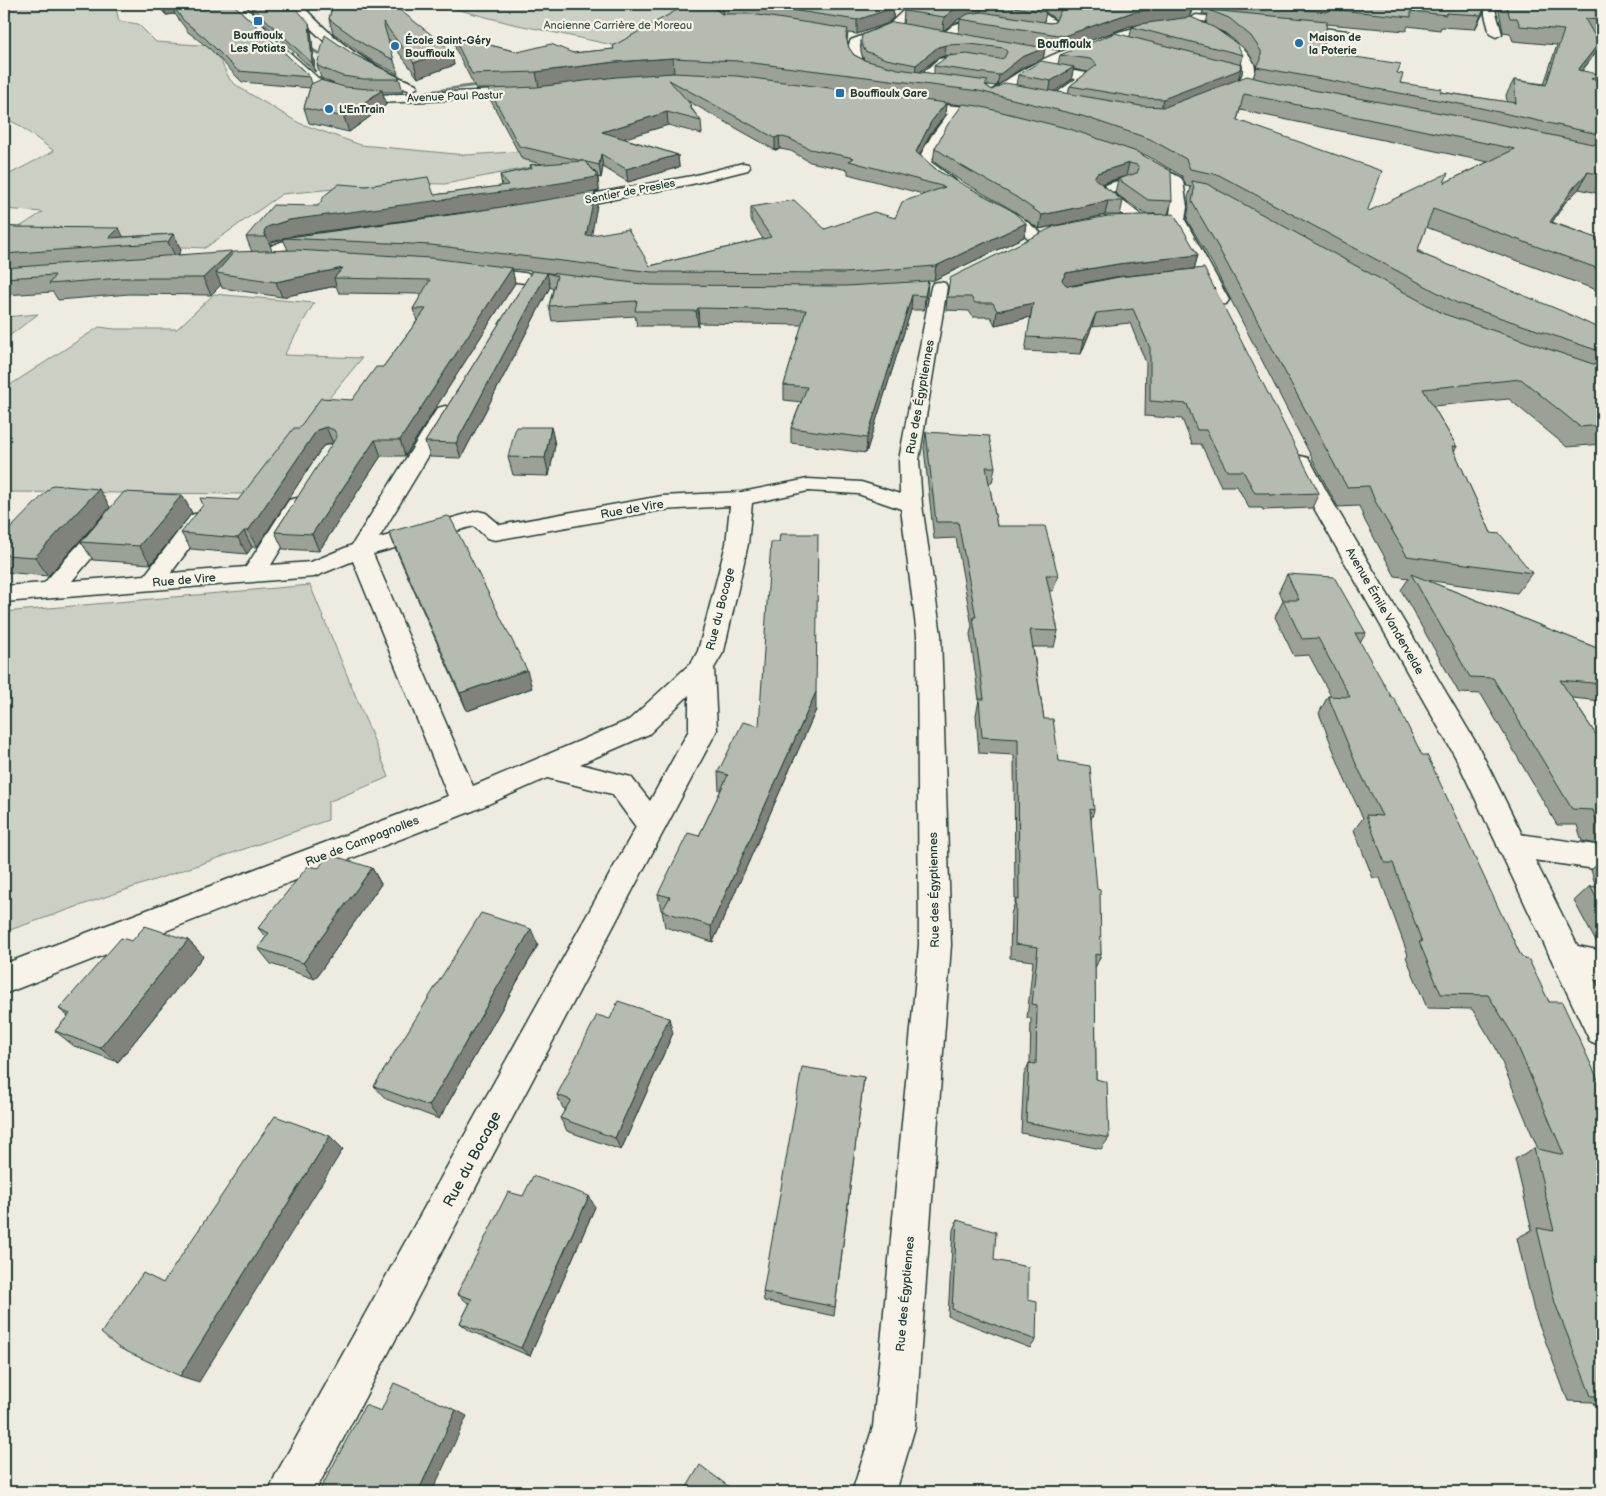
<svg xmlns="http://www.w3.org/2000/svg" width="1606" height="1496" viewBox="0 0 1606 1496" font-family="'Balsamiq Sans',sans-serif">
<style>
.green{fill:#cccfc4;stroke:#76867c}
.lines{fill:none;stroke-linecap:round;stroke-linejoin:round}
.stream{fill:#6c7e74;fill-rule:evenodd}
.minor-casing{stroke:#1f3d34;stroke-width:3}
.major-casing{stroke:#1f3d34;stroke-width:3}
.minor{fill:#f7f3e8;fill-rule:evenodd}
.major{fill:#f7f3e8;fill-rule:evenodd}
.wall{fill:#9ca197;stroke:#1f3d34;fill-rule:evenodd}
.shaded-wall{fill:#7f837b;stroke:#1f3d34}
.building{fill:#b5bbb0;stroke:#1f3d34;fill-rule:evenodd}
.poi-dot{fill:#1f6fb2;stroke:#f7f3e8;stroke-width:2}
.labels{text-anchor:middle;stroke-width:4.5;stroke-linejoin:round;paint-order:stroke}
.far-park-label{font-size:11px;fill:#425a51;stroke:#f7f3e8}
.far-poi-label{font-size:11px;font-weight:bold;fill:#1f3d34;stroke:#f7f3e8;text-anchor:start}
.far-street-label{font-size:11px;fill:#1f3d34;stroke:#f7f3e8}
.far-quarter-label{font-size:12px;font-weight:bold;fill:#1f3d34;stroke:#f7f3e8}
.street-label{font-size:12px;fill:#1f3d34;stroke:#f7f3e8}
.near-street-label{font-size:15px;fill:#1f3d34;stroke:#f7f3e8}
</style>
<rect width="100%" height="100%" fill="#eeece1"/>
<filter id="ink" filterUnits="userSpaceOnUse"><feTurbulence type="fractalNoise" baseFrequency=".02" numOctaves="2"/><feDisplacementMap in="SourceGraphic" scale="10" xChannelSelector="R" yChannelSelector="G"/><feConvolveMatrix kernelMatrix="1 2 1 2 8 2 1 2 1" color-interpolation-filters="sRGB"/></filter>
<g filter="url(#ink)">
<!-- green -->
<g class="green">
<polygon points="4,4 133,4 116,9 119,21 138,24 156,42 213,46 230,80 240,88 299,123 361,145 466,155 575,148 572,159 445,184 397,183 282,194 205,248 4,239 4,237 43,212 4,209 4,177 54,151 17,124 4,118"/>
<polygon points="436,4 763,4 622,47 509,23"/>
<polygon points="214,294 314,303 284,355 362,358 250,494 7,492 4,496 4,389 99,327 115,329 177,329"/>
<polygon points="38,314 4,340 4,317"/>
<polygon points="310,585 389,777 328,802 328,820 4,932 4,612"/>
</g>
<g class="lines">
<!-- stream -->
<g class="stream">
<polygon points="300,42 335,60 335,61 331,62 298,44"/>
<polygon points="488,82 490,85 413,95 410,93"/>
<polygon points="1402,240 1406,240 1437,263 1432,264 1402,242"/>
</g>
<!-- minor casing -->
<g class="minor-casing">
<g id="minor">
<path d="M 290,4 L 301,4 C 333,40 370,67 416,84 L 418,87 L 412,91 L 408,90 C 362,72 319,44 290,4 Z"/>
<path d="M 916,4 L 928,4 L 911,15 L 895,30 L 862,42 L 860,46 L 863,63 L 872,68 L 886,71 L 888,74 L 886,77 C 867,81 838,62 851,40 L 887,26 L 903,11 Z"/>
<polygon points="1022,4 1033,4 1032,5 1058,23 1056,31 1037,54 1033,55 1027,52 1045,30 1047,24 1022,8 1021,6"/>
<polygon points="1467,4 1504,4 1602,11 1602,17 1581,17 1495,9 1502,34 1496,37 1490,34 1485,15 1485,8 1472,7"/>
<polygon points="1196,15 1238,19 1243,22 1238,25 1192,20 1191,18"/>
<path d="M 974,18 L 996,20 L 1001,23 C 994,30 980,23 970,26 C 960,28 954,38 945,40 L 939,37 L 953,25 Z"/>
<path d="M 1168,22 L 1172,23 L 1174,25 L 1172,27 L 1141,33 L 1118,39 L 1049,67 L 1087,73 L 1093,77 L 1056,104 L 1046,104 L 1045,101 L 1076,79 L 1038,72 L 1014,87 L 987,111 L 982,112 L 976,108 C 1008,63 1114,28 1168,22 Z"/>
<polygon points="1288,24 1348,31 1354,34 1348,37 1284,29 1282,27 1284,25"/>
<path d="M 1213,30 C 1227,33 1257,54 1255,71 C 1254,77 1249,83 1245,89 L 1237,89 L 1235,86 C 1238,82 1242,77 1243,72 C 1246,55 1221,41 1209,35 L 1207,33 Z"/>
<polygon points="969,55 975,59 973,62 945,65 923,85 919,86 913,82 938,59"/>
<polygon points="958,106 964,110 945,136 931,162 955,180 957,183 955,186 945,186 916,163 932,135 953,107"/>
<polygon points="743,163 748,164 750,167 748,170 692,184 558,210 553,208 550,205 553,202 558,200 692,176"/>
<polygon points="1127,178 1132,179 1134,182 1132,185 1111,192 1145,218 1148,221 1145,224 1135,224 1093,191 1095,188"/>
<polygon points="995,203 1020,216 1042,234 1044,237 1042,240 1030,240 1010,222 990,211 987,208 990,205"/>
<polygon points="322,234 328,236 330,239 328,242 292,249 253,264 247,262 245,259 247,256 281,242"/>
<polygon points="477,267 563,278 569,279 571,283 569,287 563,288 471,276 469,272 471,268"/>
<path d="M 939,282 L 945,283 L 947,287 L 919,460 L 922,505 L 941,635 L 951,945 L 915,1427 L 896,1492 L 852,1492 L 873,1427 L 919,945 L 917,635 L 901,509 L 858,494 L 808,491 L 752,503 L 748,544 L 724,651 L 714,668 L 717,730 L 315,1492 L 269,1492 L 275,1476 L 636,827 L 612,794 L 547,778 L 475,810 L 4,994 L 4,964 L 448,796 L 353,561 L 314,577 L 4,602 L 4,586 L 44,583 L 104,516 L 112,514 L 120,516 L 123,521 L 72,581 L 145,575 L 191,515 L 199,513 L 207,515 L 210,520 L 171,573 L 246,567 L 289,500 L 297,498 L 305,500 L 308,505 L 271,565 L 311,562 L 352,545 L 435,412 L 438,408 L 445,406 L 452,408 L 455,412 L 379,538 L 478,511 L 486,513 L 500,525 L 662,496 L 742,492 L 808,479 L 861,482 L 900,494 L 899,460 L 931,287 L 933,283 ZM 730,506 L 726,544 L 698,651 L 692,662 L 629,720 L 473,786 L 373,554 L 474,526 L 487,538 L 495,540 L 662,510 ZM 689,695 L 689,730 L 650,801 L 631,777 L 580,764 L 649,734 Z"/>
<polygon points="1512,833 1602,846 1602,870 1512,857 1501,854 1497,845 1501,836"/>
<polygon points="1568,944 1602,951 1602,981 1557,969 1552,959 1557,949"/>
</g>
</g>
<!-- major casing -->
<g class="major-casing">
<g id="major">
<polygon points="233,4 243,4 279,43 318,78 331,87 350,92 376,95 527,89 533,93 527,97 376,103 350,100 323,93 310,84 271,47 237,12"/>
<polygon points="908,100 977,109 999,114 1001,117 994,121 903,107 902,104 903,101"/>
<polygon points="1138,155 1181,178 1183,181 1187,207 1185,220 1229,300 1226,304 1220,305 1214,304 1211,300 1169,220 1171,207 1169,183 1133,162 1131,159 1133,156"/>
<polygon points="1301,456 1308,458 1311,462 1328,494 1479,748 1602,995 1602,1046 1590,1041 1456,758 1306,494 1291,462 1294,458"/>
</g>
</g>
<!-- minor -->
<use href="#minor" class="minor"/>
<!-- major -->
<use href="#major" class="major"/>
</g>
<!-- wall -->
<g class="wall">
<polygon points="156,4 233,4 310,77 312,84 334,84 321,78 317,65 353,54 399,77 403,92 382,92 386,105 349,132 309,123 304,108 310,88 242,82 210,49 188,32 175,14 166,15"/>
<polygon points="303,4 309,4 310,10"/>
<polygon points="333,4 451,50 454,65 418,78 387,37 398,74 369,59 333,33 329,19"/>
<path d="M 701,4 L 913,4 L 905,8 L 894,7 L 893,18 L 886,24 L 857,34 L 848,33 L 847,41 L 849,48 L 854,55 L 864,60 L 861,52 L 861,41 L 903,24 L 904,11 L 913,4 L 1487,4 L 1475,29 L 1441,27 L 1440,30 L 1408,26 L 1406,31 L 1326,24 L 1323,52 L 1397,73 L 1400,83 L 1441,92 L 1507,102 L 1506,95 L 1514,80 L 1544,84 L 1557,45 L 1513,41 L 1510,33 L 1503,32 L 1499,11 L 1502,4 L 1602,4 L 1602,35 L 1595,35 L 1599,43 L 1592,58 L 1582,71 L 1595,80 L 1602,81 L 1602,194 L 1579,189 L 1564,204 L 1552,222 L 1602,240 L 1602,292 L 1426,227 L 1417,252 L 1602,330 L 1602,444 L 1567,447 L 1509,399 L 1433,406 L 1457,447 L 1454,451 L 1491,533 L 1532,573 L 1517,593 L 1426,580 L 1602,650 L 1602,701 L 1572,698 L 1602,744 L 1602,845 L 1582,841 L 1577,825 L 1557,825 L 1481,694 L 1459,693 L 1401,590 L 1409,578 L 1395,576 L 1365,521 L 1359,506 L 1338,507 L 1330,493 L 1212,263 L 1187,220 L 1189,207 L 1188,198 L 1191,187 L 1186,186 L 1182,176 L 1146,155 L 1141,154 L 1172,201 L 1168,214 L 1198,255 L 1194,269 L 1115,277 L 1071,286 L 1073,286 L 1119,277 L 1319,493 L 1312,508 L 1263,510 L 1262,508 L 1249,508 L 1237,486 L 1221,486 L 1201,444 L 1192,444 L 1182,419 L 1145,416 L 1146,363 L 1130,323 L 1092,327 L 1081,354 L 1025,351 L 1031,317 L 995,325 L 991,317 L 973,317 L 969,311 L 946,310 L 947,297 L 1054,226 L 1039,229 L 1014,211 L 958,179 L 933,161 L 935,148 L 962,105 L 946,103 L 945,115 L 930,134 L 920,155 L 938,171 L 1026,223 L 1024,237 L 934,280 L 928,281 L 924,310 L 911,310 L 866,453 L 791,443 L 791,428 L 801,402 L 784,400 L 784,385 L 802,325 L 699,323 L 698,326 L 637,326 L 635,316 L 552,321 L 549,306 L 553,289 L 550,287 L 461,458 L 430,457 L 425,442 L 532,271 L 512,269 L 515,283 L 405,456 L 381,456 L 319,551 L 283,549 L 275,532 L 333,443 L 323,446 L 257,547 L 252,547 L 247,554 L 191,549 L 181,533 L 238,500 L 299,428 L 352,400 L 383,367 L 417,321 L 413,309 L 422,294 L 339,293 L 336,286 L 282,297 L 222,288 L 221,285 L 211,295 L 129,294 L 58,300 L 53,292 L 4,295 L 4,226 L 123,237 L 173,234 L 181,250 L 178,255 L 252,252 L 246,237 L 318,206 L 434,195 L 502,186 L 500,175 L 531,168 L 530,165 L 542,164 L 522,159 L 491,101 L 489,89 L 476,89 L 456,50 L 453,36 L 518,52 L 573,53 L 614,49 ZM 1193,7 L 1197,7 L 1203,11 L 1202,14 L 1208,14 L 1206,24 L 1190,17 ZM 1046,12 L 1056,20 L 1055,22 L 1050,23 L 1044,22 ZM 959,19 L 961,19 L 960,19 L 959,33 L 943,31 ZM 1130,26 L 1135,26 L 1132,27 L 1130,36 L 1060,55 L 1058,64 L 1018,75 L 1016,85 L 992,90 L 987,86 L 987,85 L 997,86 L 1021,68 L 1043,59 L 1045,48 L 1062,51 ZM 1211,27 L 1225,33 L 1247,51 L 1257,66 L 1253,78 L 1237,80 L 1239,77 L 1241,65 L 1243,55 ZM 952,55 L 934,66 L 934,74 L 920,72 L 937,58 L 945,56 ZM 1073,69 L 1088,72 L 1070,86 L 1068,94 L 1054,91 L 1071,80 ZM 688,101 L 775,150 L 780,149 L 791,151 L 810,162 L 848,170 L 848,174 L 923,194 L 895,218 L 825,229 L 751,207 L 751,220 L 763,239 L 650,266 L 591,235 L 597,205 L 595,192 L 599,191 L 599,189 L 598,177 L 601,178 L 603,167 L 628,182 L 679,167 L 678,155 L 623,138 L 668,125 L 702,134 L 701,121 L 692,109 ZM 1240,110 L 1488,162 L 1444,183 L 1367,212 L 1237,120 ZM 1126,176 L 1118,179 L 1115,193 L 1145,214 L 1155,214 L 1062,224 L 1105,215 L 1120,215 L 1123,201 L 1102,184 ZM 473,211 L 290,237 L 295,235 ZM 283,239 L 288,250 L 272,251 L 270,245 L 272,242 Z"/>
<polygon points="250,5 311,31 315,72 253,13"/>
<polygon points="551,427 555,445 549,476 513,475 508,457"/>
<polygon points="926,432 995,467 992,483 989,483 997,526 1058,575 1053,591 1049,591 1058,631 1054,647 1033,647 1044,719 1059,761 1094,810 1091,820 1101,955 1095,968 1096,1079 1109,1138 1101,1149 1021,1133 1024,1075 1029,1063 1030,1063 1031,1018 1027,1018 1033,961 1010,958 1011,914 1015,902 1014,755 979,753 976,715 979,700 970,634 972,626 956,538 934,539 924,448"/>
<polygon points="182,495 192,513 151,564 93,560 81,542"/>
<polygon points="110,507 48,576 4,572 4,535"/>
<polygon points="389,532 532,688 467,711 396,550"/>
<polygon points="1287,574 1366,633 1360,643 1520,954 1602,1088 1602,1405 1594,1405 1593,1402 1568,1401 1534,1311 1517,1238 1532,1230 1515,1159 1534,1148 1538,1149 1496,1048 1472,1009 1427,1008 1406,957 1408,955 1380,878 1373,878 1354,830 1363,818 1345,780 1319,713 1328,696 1331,696 1309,655 1294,656 1275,617 1283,601 1279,591"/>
<polygon points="816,710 713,942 665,927 662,911 662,910 661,910 658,894 699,836 721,790 719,790 718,772 759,726"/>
<polygon points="1602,860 1602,949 1600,949 1574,901 1590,886 1596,887 1591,870"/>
<polygon points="319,868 372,868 381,884 315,979 271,964 258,948 266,937 258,928"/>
<polygon points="188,940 203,956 118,1062 74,1046 55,1031 68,1016 59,1009 132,941"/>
<polygon points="538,945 439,1119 386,1099 374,1086"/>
<polygon points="610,1019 673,1033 621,1150 567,1131 560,1118 566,1109 563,1108 557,1095"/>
<polygon points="864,1077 834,1316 764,1301 763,1292"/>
<polygon points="523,1196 595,1207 530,1356 470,1331 460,1323 470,1303 468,1303 457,1294"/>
<polygon points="957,1220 994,1260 1028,1300 1036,1340 1030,1348 948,1316 953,1230"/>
</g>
<!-- shaded-wall -->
<g class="shaded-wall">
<polygon points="162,4 171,4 175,14 166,15"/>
<polygon points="722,4 723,18 715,9"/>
<polygon points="894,4 893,18 886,24 857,34 857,20"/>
<polygon points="905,4 913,4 905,8"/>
<polygon points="970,4 982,4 980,16 959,19 943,31 944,17 960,5"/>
<polygon points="1193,4 1189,18 1130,26 1062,51 1064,36 1133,12"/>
<polygon points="1487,4 1483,14 1475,29 1481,15"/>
<polygon points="309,23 311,31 315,72 312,63"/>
<polygon points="1599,43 1592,58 1570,85 1578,70"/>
<polygon points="946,45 945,56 937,58 915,76 916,65 938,47"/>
<polygon points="1045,48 1043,59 1021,68 997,86 999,75 1022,57"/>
<polygon points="451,50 454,65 418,78 414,63"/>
<polygon points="673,58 674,73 539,87 536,72 615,62"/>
<polygon points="1242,65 1239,77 1236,81 1160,111 1163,99"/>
<polygon points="1074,67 1071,80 1049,95 1051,81"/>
<polygon points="1598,74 1590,89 1591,79"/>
<polygon points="382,90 386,105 349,132 344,117"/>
<polygon points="946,103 945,115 930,134 915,164 916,152 931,122"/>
<polygon points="667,112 668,125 603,145 602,132"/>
<polygon points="779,136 780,149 775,150 775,138"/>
<polygon points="601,154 603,167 601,178 599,165"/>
<polygon points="678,155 679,167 628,182 626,169"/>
<polygon points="1129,163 1126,176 1094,186 1094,178 1097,173"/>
<polygon points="1588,172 1579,189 1564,204 1541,240 1550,222 1574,187"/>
<polygon points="597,174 599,189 599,191 595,192 597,205 589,250 520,205 295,235 286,238 283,238 283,239 272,242 270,245 264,231 267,227 289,220"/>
<polygon points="1108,201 1105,215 1039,229 1042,215"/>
<polygon points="1026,223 1024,237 934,280 936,266"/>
<polygon points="119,228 127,244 109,238"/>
<polygon points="173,234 181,250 176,258 168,242"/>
<polygon points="232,251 239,267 216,273 221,285 211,295 203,278"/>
<polygon points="1198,255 1194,269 1115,277 1064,287 1062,280 1066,273 1118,264"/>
<polygon points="343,268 334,278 336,286 282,297 276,282"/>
<polygon points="512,268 515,283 405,456 400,440"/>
<polygon points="547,273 550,287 461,458 456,443"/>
<polygon points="928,281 927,295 924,310 925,296"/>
<polygon points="912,295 911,310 866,453 867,438"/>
<polygon points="1033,303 1031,317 995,325 997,311"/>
<polygon points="698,308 699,323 698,326 696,311"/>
<polygon points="1096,313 1092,327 1081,354 1084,340"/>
<polygon points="326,427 333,443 323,446 257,547 248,531 317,430"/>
<polygon points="551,427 555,445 549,476 545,458"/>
<polygon points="375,440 381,456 319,551 312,534"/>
<polygon points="99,489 110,507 48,576 35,557"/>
<polygon points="182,495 192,513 151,564 139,546"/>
<polygon points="244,531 252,547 247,554 238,538"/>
<polygon points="527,670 532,688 467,711 460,693"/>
<polygon points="816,692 816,710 713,942 711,926"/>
<polygon points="372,868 381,884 315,979 303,963"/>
<polygon points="531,929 538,945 439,1119 429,1106"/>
<polygon points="188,940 203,956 118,1062 100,1048"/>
<polygon points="669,1018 673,1033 621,1150 615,1138"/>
<polygon points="330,1136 343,1149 199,1382 180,1376"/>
<polygon points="589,1196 595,1207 530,1356 521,1348"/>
<polygon points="456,1410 467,1416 432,1492 418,1492"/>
</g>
<!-- building -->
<g class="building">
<polygon points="171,4 233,4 310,77 238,71 205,38 184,21"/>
<polygon points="257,4 292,4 309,23 312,63 250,5"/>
<polygon points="333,4 392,4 451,50 414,63 383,22 394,60 365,45 329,19"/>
<path d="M 701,4 L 894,4 L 887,10 L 857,20 L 752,4 L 722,4 L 715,9 L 722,14 L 751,14 L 848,29 L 846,37 L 849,48 L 854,55 L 864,60 L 898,69 L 988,81 L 985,85 L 992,90 L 1005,83 L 1141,106 L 1165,107 L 1247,76 L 1279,84 L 1475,119 L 1602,146 L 1602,175 L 1588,172 L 1574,187 L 1550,222 L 1602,240 L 1602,270 L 1433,209 L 1417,252 L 1562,311 L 1602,330 L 1602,352 L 1457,303 L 1219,175 L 1190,169 L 1186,159 L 1150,139 L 1082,116 L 979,91 L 737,61 L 673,58 L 615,62 L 536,72 L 472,74 L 453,36 L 518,52 L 551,44 L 573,53 L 614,49 L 613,46 L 686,5 ZM 1244,94 L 1515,149 L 1444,183 L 1448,173 L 1367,212 L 1382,171 L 1237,120 Z"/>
<polygon points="913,4 970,4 960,5 944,17 904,11"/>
<polygon points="993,4 1036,4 1046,12"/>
<polygon points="1056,4 1193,4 1133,12 1064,36 960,19 968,14 982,12 1050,23 1055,22 1062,8"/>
<polygon points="1245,4 1487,4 1481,15 1446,13 1446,15 1411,11 1411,17 1328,9 1328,12"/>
<polygon points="1506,4 1576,4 1602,5 1602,20 1585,19 1599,43 1578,70 1598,74 1591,79 1602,81 1602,135 1476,107 1256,67 1261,60 1261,51 1251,36 1229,18 1209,10 1327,21 1323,52 1401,64 1397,73 1403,74 1400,83 1442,89 1440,92 1516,103 1514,80 1546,85 1564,30 1520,26 1517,18 1510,18"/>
<polygon points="1191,17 1215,28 1237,44 1243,55 1132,27 1140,24"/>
<polygon points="893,22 1045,48 1022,57 999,75 934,66 948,56 967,54 999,59 1004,58 1007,52 1004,48 969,44 946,45 938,47 916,65 886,59 865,51 861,41 862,35"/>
<polygon points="1115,33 1242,65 1239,70 1163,99 1141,98 1070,86 1097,65 1090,59 1060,55"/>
<polygon points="325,35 353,54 399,77 399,79 364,79 342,76 322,68 317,65"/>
<polygon points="1041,61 1074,67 1051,81 1018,75"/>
<polygon points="673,73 737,76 946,103 931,122 916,152 938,171 1011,210 1026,223 936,266 845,273 652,272 431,245 283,238 464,213 595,192 586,236 628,229 650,266 771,237 751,207 794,200 825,229 874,212 895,218 902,202 945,187 849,161 854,158 810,149 790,139 779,136 775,138 669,80 691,105 689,106 701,121 667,112 602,132 678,155 626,169 601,154 599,165 519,146 489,89 537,87 616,77"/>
<polygon points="320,80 345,87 382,90 344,117 304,108 311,84"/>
<polygon points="963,104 978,106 1070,129 1137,152 1171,171 1172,201 1148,200 1118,179 1137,173 1139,168 1137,165 1129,163 1097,173 1094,178 1123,201 1108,201 1042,215 1016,197 960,165 935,148 948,124"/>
<polygon points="584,161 597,174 597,177 517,190 289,220 267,227 264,231 266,237 246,237 273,205 318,206 325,195 339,184 366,186 428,177 434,195 508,185 500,175 532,168 530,165"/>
<polygon points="1192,181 1207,184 1444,314 1602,367 1602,425 1580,427 1521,379 1423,389 1457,447 1452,446 1491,533 1500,534 1532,573 1407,556 1375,501 1369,486 1347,487 1339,473 1217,245 1192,202 1194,190"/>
<polygon points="1174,214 1198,255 1118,264 1066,273 1062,280 1066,285 1073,286 1119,277 1204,268 1319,493 1269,495 1268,493 1255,493 1243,471 1227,471 1206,430 1197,430 1187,404 1150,401 1150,348 1133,309 1096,313 1084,340 1027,337 1033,303 997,311 993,303 975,303 971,297 947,297 950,278 1055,226 1108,216"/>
<polygon points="4,226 15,227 119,228 109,238 173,234 168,242 4,254"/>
<polygon points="297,250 431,258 512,268 400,440 375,440 312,534 275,532 337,436 334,430 326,427 317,430 248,531 244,531 238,538 181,533 203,505 200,498 238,500 294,428 299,428 321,398 352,400 376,367 383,367 426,309 413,309 430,280 334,278 343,268 276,282 216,273 234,252"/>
<polygon points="232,251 203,278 121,278 49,284 55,275 4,278 4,268"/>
<polygon points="532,271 651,285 846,286 928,281 925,296 912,295 867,438 791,428 807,387 784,385 806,310 698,308 696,311 635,311 637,301 549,306 557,276 547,273 456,443 425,442"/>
<polygon points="516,427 551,427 545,458 508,457"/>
<polygon points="926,432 989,436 995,467 986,467 997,526 1045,526 1058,575 1046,575 1058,631 1030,630 1044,719 1053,719 1059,761 1090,766 1094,810 1090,809 1097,889 1100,890 1101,955 1095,954 1096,1079 1107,1082 1109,1138 1026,1122 1029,1063 1036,1064 1037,1005 1032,1004 1038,947 1015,944 1016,899 1019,900 1018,739 982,737 979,699 984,699 973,617 976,617 958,522 936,522"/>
<polygon points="53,485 99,489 35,557 4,555 4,535"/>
<polygon points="124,492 182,495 139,546 81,542"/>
<polygon points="447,516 450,517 527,670 460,693 389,532"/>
<polygon points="780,534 818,534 816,692 711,926 662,911 670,897 658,894 688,833 699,836 728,775 718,772 743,722 759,726 771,542 779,542"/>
<polygon points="1287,574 1334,577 1366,633 1355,633 1392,698 1394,698 1422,755 1427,755 1520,954 1525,959 1529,960 1549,1002 1562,1002 1602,1088 1602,1396 1591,1396 1555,1303 1537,1228 1554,1231 1534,1148 1564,1155 1513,1035 1488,995 1441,994 1419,942 1422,942 1393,863 1385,863 1366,815 1382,816 1356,764 1328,696 1350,697 1318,638 1302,639 1283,600 1299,600"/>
<polygon points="1411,574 1602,650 1602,684 1560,680 1602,744 1602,827 1598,826 1593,810 1572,809 1493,678 1470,677"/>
<polygon points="328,854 372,868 303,963 258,948 269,933 258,928 308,866 319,868"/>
<polygon points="1590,886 1602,888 1602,908"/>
<polygon points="481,913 531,929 429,1106 374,1086"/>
<polygon points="145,926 188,940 100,1048 55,1031 70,1014 59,1009 121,938 132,941"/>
<polygon points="618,1001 669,1018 615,1138 560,1118 571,1100 557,1095 597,1015 610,1019"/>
<polygon points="802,1067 864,1077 835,1307 763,1292"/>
<polygon points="275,1116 330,1136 180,1376 119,1348 101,1333 143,1273 163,1283"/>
<polygon points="533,1176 589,1196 521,1348 460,1323 472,1299 457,1294 508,1192 523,1196"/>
<polygon points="957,1220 996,1232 994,1260 1028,1267 1028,1300 1037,1302 1036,1340 952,1309"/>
<polygon points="394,1383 456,1410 418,1492 319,1492 365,1405 381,1411"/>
<polygon points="700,1465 736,1492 684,1492"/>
</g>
</g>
<!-- markers -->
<g class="poi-dot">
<rect x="253" y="16" width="10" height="10" rx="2.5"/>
<circle cx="1299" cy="43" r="5"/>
<circle cx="395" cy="46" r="5"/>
<rect x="835" y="88" width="10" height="10" rx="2.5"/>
<circle cx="329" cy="109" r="5"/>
</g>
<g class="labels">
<!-- far-park labels -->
<g class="far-park-label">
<text x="618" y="29">Ancienne Carrière de Moreau</text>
</g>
<!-- far-poi labels -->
<g class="far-poi-label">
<text x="258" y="39" text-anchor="middle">Bouffioulx<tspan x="258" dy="13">Les Potiats</tspan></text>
<text x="1309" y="41">Maison de<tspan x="1309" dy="13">la Poterie</tspan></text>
<text x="405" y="44">École Saint-Géry<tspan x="405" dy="13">Bouffioulx</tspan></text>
<text x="850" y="97">Bouffioulx Gare</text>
<text x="339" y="113">L'EnTrain</text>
</g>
<!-- far-street labels -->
<g class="far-street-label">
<text transform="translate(455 96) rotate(-2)" y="4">Avenue Paul Pastur</text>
<text transform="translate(630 191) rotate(-11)" y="4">Sentier de Presles</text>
</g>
<!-- far-quarter labels -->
<g class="far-quarter-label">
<text x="1064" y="48">Bouffioulx</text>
</g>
<!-- street labels -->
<g class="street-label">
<text transform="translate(920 397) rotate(-80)" y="4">Rue des Égyptiennes</text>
<text transform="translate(632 509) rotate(-10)" y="4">Rue de Vire</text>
<text transform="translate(184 580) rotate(-5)" y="4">Rue de Vire</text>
<text transform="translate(720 609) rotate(-76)" y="4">Rue du Bocage</text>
<text transform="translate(1385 611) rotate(60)" y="4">Avenue Émile Vandervelde</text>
<text transform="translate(362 841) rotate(-21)" y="4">Rue de Campagnolles</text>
<text transform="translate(934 890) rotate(-91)" y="4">Rue des Égyptiennes</text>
<text transform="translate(905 1294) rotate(-85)" y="4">Rue des Égyptiennes</text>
</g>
<!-- near-street labels -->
<g class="near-street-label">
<text transform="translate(472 1159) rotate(-62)" y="5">Rue du Bocage</text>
</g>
</g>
<!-- margin -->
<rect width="1606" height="1496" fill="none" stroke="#f7f3e8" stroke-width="20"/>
<rect x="10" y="10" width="1586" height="1476" fill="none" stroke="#1f3d34" stroke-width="2" filter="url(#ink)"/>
</svg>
